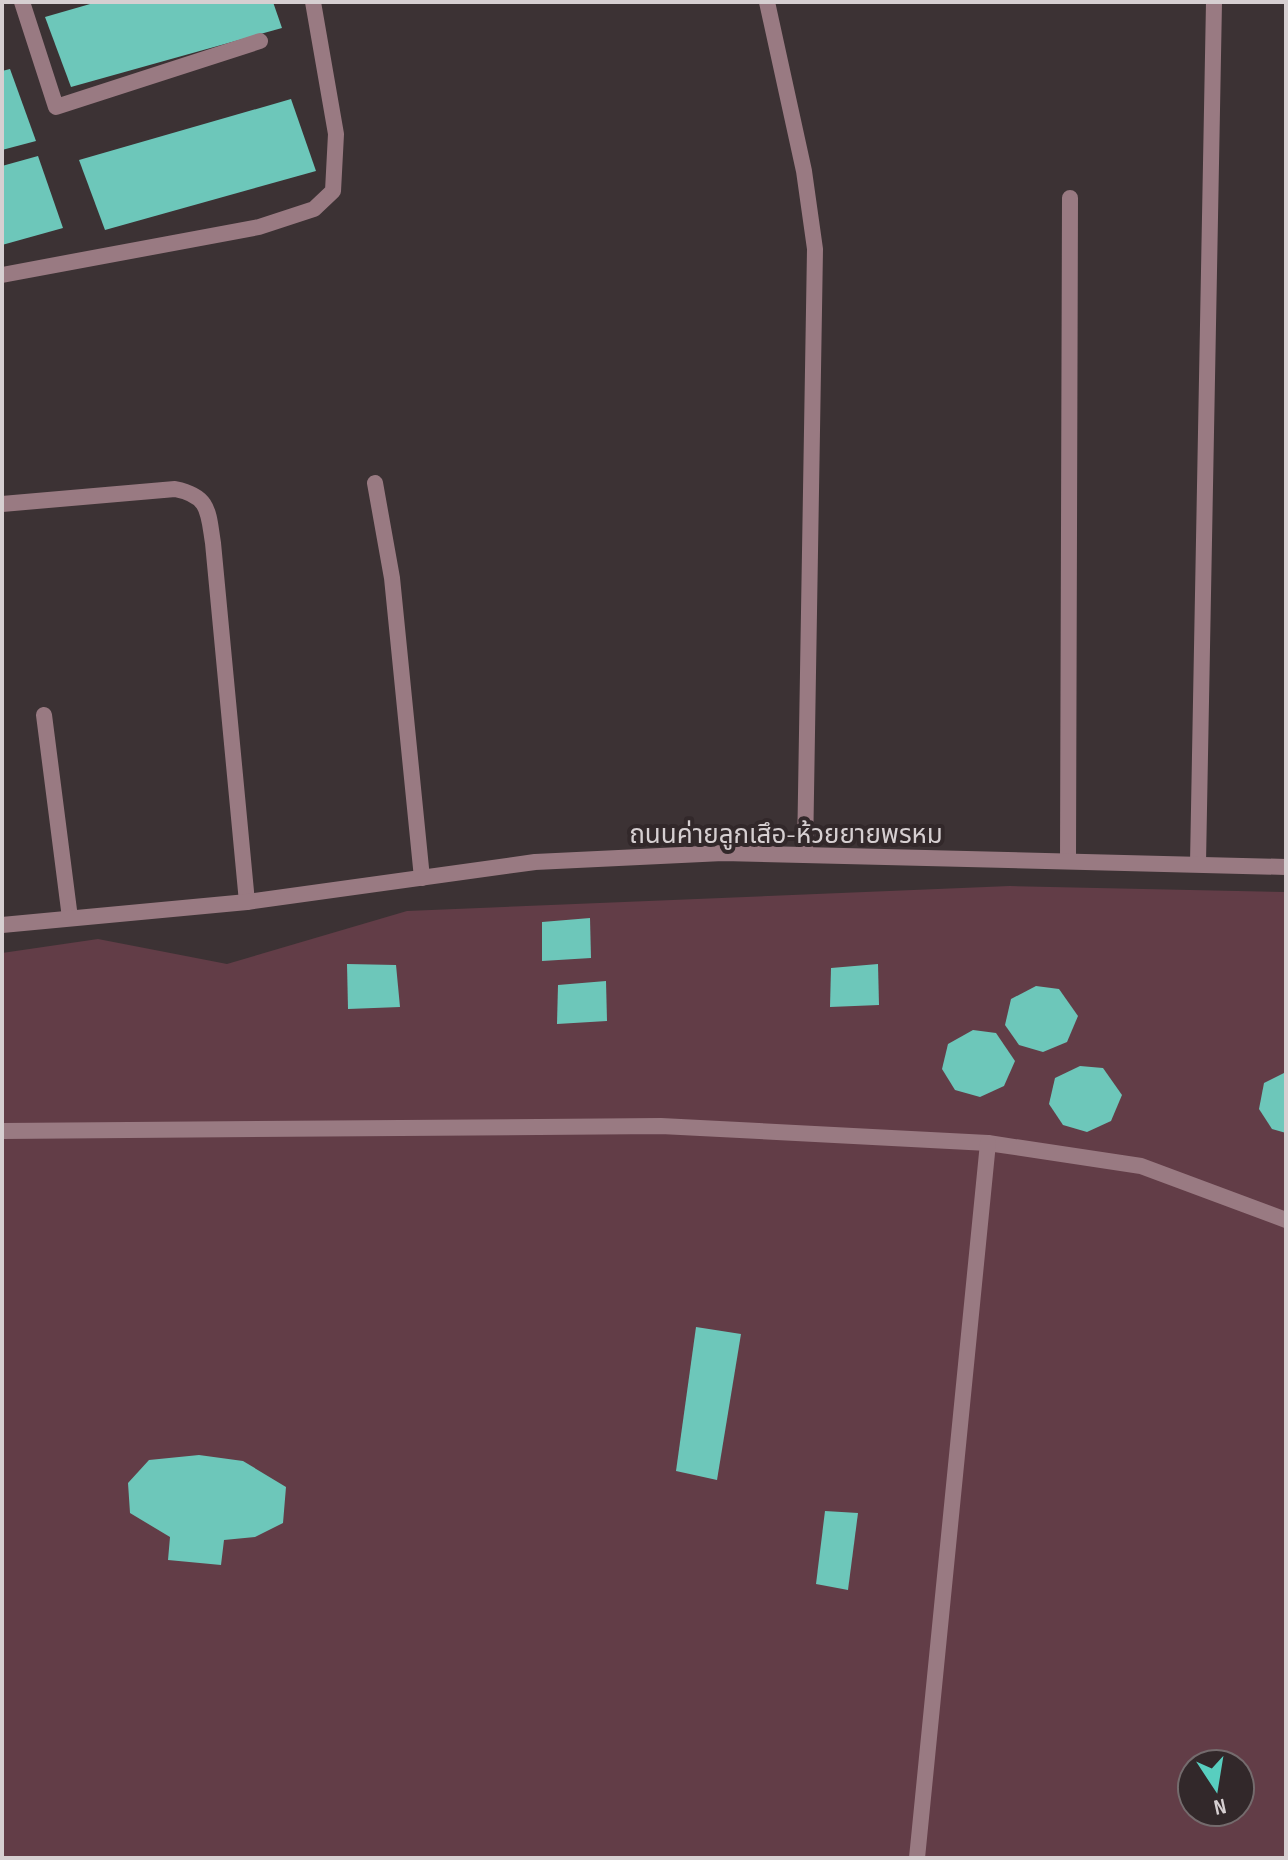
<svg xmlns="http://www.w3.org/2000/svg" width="1288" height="1860" viewBox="0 0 1288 1860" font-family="'Sofia Sans Condensed','Noto Sans Thai',sans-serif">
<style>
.green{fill:#623d47;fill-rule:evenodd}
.building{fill:#6dc7ba}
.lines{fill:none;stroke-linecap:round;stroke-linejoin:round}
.street{stroke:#997a82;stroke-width:16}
.labels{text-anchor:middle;stroke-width:8;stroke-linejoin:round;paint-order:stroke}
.street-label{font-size:26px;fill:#d6cfd1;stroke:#32282a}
</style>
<rect width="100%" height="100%" fill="#3c3234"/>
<!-- green -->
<path class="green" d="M 1010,886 L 1286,892 L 1286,1858 L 2,1858 L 2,953 L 98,939 L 227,964 L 407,911 ZM 1192,1764 L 1240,1764 L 1240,1812 L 1192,1812 Z"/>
<!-- building -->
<g class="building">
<polygon points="97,2 273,2 282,28 71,87 45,17"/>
<polygon points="10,69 36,141 2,150 2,71"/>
<polygon points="291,99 316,171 105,230 79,160"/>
<polygon points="38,156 63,228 2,245 2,166"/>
<polygon points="590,918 591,958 542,961 542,922"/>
<polygon points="347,964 396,965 400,1007 348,1009"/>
<polygon points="878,964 879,1005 830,1007 831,968"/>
<polygon points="606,981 607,1021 557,1024 558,985"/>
<polygon points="1036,986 1059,989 1078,1016 1067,1042 1043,1052 1019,1045 1005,1025 1011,999"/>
<polygon points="973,1030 996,1033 1015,1061 1004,1086 980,1097 955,1090 942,1069 948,1044"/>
<polygon points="1080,1066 1103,1068 1122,1095 1111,1121 1087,1132 1063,1125 1049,1104 1055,1078"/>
<polygon points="1286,1072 1286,1133 1272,1129 1259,1109 1264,1083"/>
<polygon points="696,1327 741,1334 717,1480 676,1471"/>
<polygon points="199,1455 243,1461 286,1487 283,1523 255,1537 224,1540 221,1565 168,1560 170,1537 130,1513 128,1483 149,1460"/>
<polygon points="825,1511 858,1513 848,1590 816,1584"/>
</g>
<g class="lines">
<!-- street -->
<g class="street">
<polyline points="22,2 56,107 260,41"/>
<polyline points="767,2 804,171 815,249 805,854"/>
<polyline points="2,275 259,227 314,209 333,191 336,134 313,2"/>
<polyline points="375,483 392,578 422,878"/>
<path d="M 2,504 L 175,489 C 210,496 208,512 213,543 L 247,902"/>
<polyline points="44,715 70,918"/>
<polyline points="1068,860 1070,198"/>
<polyline points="1198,863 1214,2"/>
<polyline points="2,925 247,902 535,862 723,853 1286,867"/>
<polyline points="2,1131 661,1126 988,1143 1141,1166 1286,1220"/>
<polyline points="917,1858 988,1143"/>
</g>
</g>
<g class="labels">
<!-- street labels -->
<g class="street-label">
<text x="786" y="843">ถนนค่ายลูกเสึอ-ห้วยยายพรหม</text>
</g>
</g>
<!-- border -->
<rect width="1288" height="1860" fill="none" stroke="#d6cfd1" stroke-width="8"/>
<!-- north arrow -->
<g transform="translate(1216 1788) rotate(168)"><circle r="38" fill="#32282a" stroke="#746b6d" stroke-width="2"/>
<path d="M0-6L14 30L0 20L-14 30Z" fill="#58cebf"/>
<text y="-12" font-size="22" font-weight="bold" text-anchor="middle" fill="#d6cfd1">N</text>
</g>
</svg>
